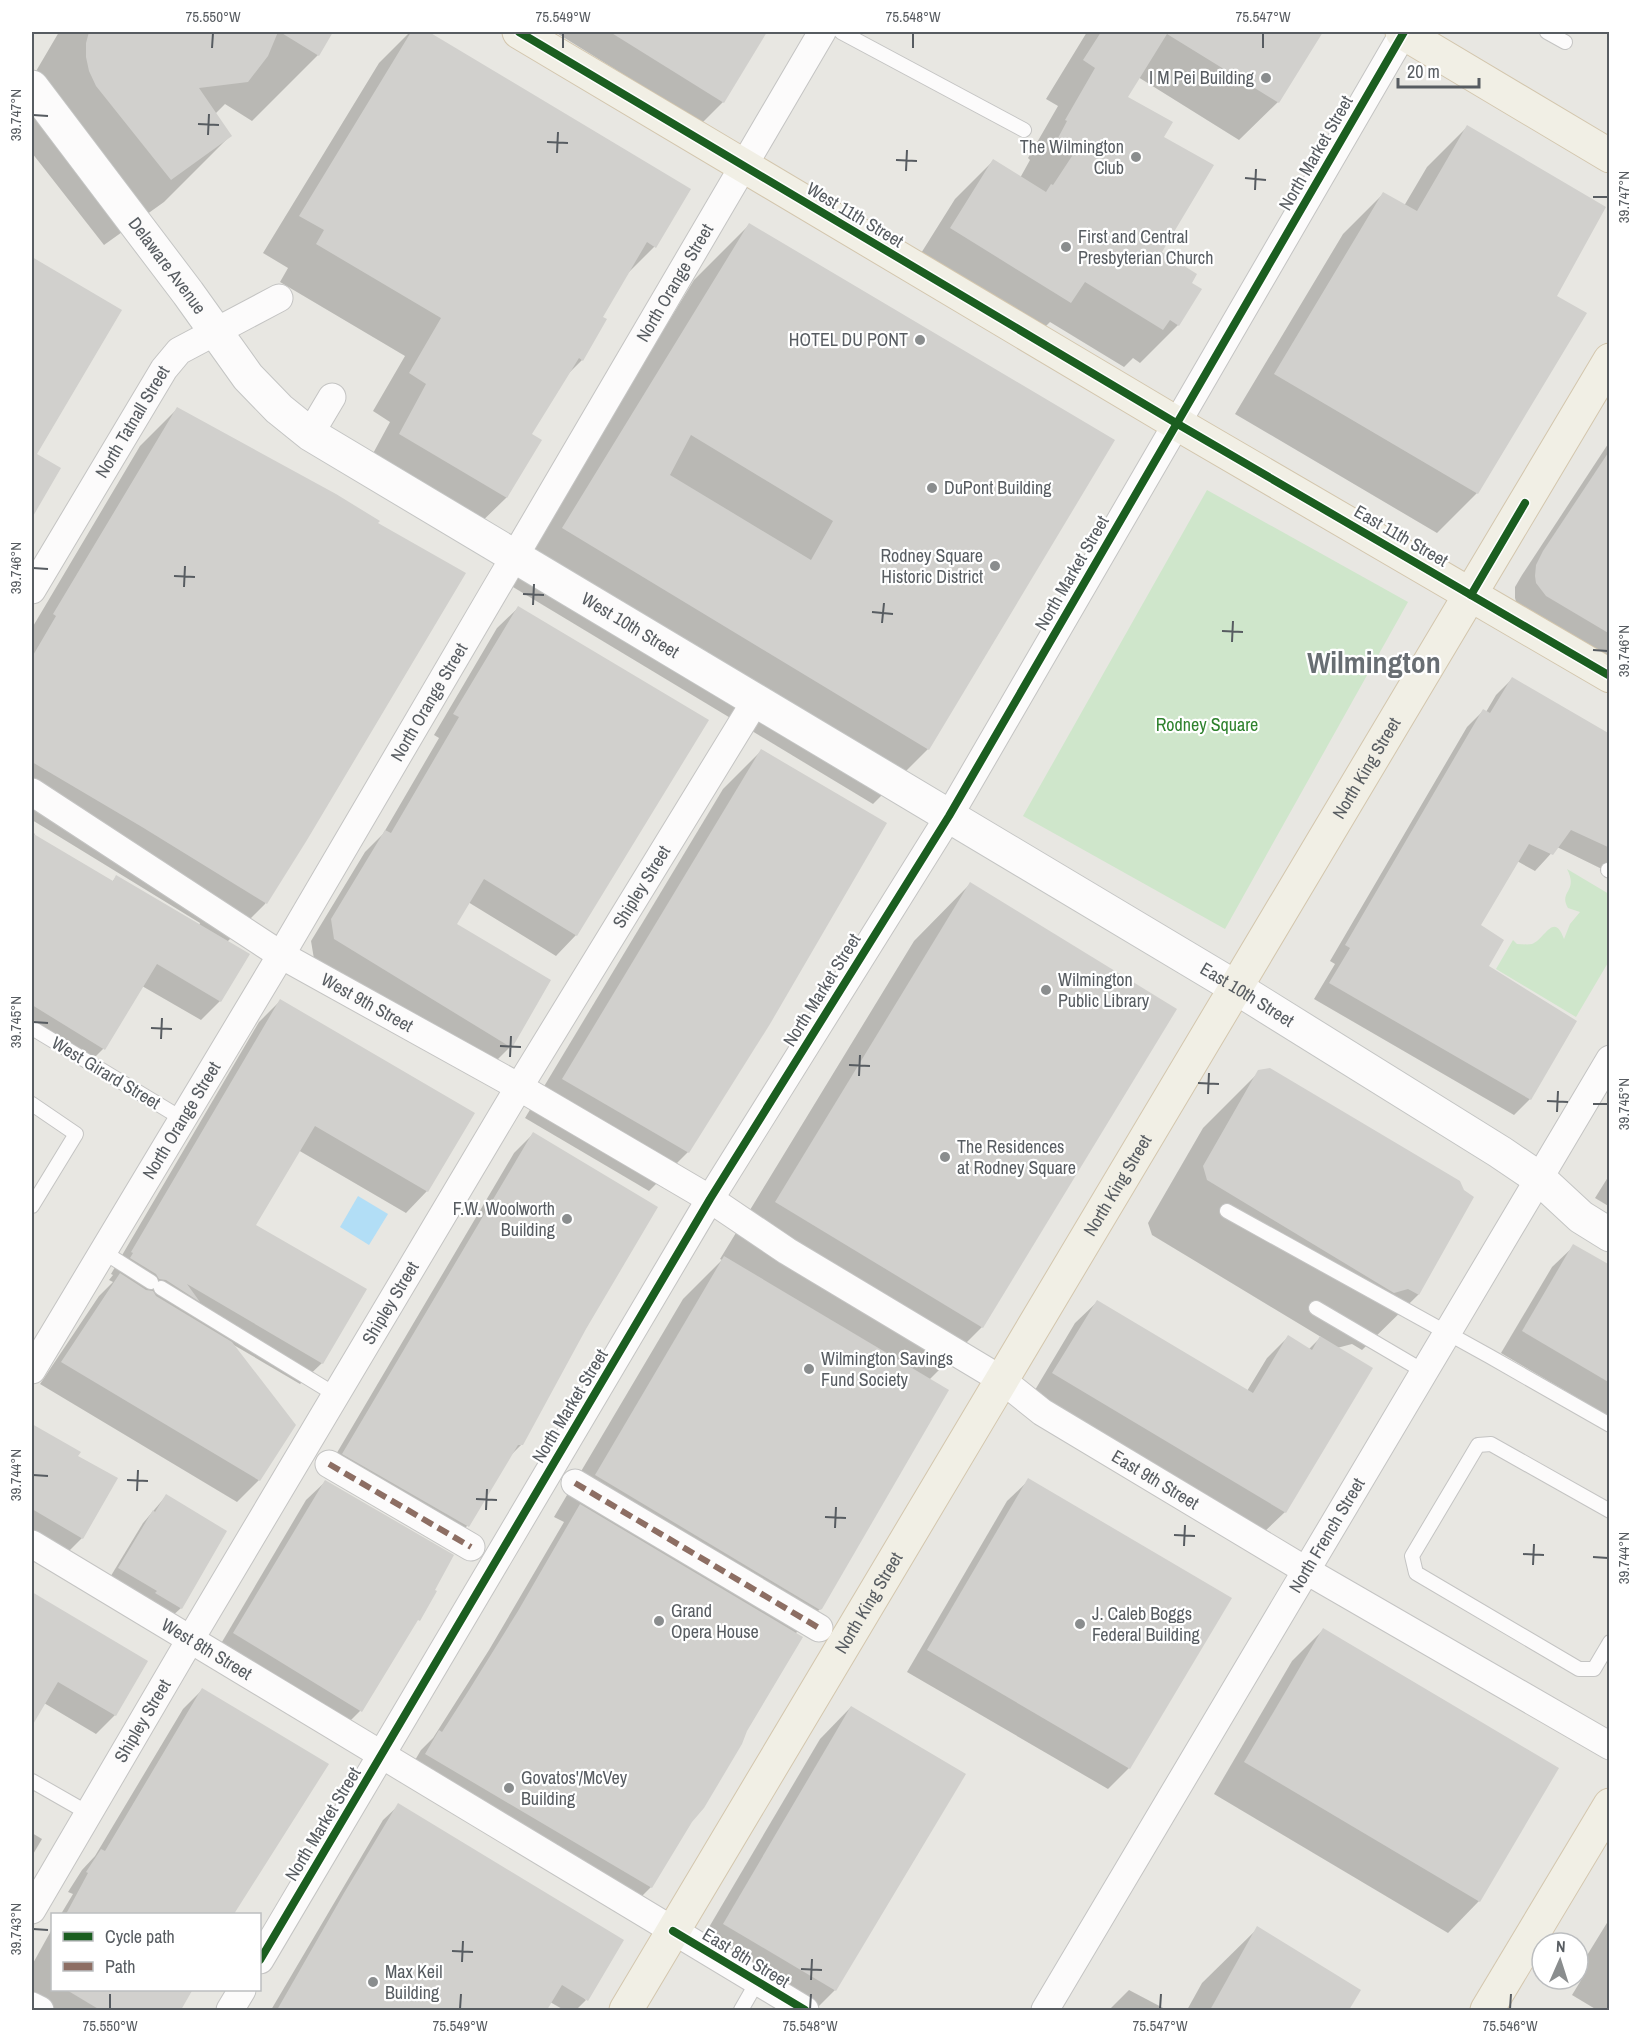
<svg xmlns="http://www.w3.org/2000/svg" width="1641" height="2042" viewBox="0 0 1641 2042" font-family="'Archivo Narrow',sans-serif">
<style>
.green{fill:#cfe6cb}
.water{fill:#b2def6}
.shadow{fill:#0003}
.building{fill:#d1d0cd;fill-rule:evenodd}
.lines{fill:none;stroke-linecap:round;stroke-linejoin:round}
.lane-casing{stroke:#c4c4c3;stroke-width:16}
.street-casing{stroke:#c4c4c3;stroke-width:29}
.secondary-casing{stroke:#c4c5c4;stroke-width:35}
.primary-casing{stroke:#d3c6ad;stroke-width:35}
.lane{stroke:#fcfbfb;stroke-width:14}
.street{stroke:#fcfbfb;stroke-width:27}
.secondary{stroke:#fcfbfb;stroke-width:33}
.primary{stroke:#f1efe5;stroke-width:33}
.quiet{stroke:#8d6e63;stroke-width:6;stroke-dasharray:12 6;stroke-linecap:butt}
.cycleway-casing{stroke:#fff;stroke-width:11}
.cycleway{stroke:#1b5e20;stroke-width:8}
.ticks{fill:none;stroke:#575c61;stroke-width:2}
.poi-dot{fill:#8a8d8e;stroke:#fff;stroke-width:2}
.labels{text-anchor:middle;stroke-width:4.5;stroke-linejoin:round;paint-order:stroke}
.poi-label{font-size:18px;fill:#575c61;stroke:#fff;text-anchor:start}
.street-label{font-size:18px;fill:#575c61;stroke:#fff}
.park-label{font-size:18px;fill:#2f822e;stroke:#fff}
.town-label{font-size:30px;font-weight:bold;fill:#686e73;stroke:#fff}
.neatline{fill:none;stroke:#575c61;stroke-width:2}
.ticks-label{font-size:15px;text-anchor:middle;fill:#575c61}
</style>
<rect width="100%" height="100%" fill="#e8e7e2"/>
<!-- green -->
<g class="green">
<polygon points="1207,490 1408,602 1225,929 1023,816"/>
<path d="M 1567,869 L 1609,894 L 1609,961 L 1576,1017 L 1496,969 L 1513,940 L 1517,944 C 1522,944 1527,945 1532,944 C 1545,939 1554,911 1564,939 L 1570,924 L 1580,912 L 1568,908 C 1558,891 1579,892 1567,869 Z"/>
</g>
<!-- water -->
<polygon class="water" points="358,1196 388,1214 369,1245 340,1227"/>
<!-- shadow -->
<g class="shadow">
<polygon points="59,32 332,32 318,55 252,121 225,104 215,114 230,136 164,202 104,245 32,153 32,78"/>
<polygon points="410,32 427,32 689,189 654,247 626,275 601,318 582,360 568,374 530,435 540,440 506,498 468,535 363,472 390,422 373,411 405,356 280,282 288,268 263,253 379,63"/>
<polygon points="555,32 766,32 723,102 702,123"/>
<polygon points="1087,32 1321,32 1278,102 1239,140 1138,77 1126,97 1162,137 1160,253 1189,284 1178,325 1140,363 1133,358 1124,367 1050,322 1032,340 913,266 955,199 993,161 1020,178 1030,160 1028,158 1058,106 1046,99"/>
<polygon points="1467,127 1555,297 1477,493 1437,533 1235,414 1343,234 1383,194 1404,206 1427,167"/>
<polygon points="749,225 928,749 873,804 508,584 694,280"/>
<polygon points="32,259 120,311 35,454 59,468 32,515"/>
<polygon points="177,409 376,524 401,680 265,904 227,942 220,1001 201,1020 142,986 103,1049 84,1068 32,1036 32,832 35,834 34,836 112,882 116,877 199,926 200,923 32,820 32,628 140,446"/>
<polygon points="1610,441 1610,668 1519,612 1515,598 1515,587 1522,575"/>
<polygon points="518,608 576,935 556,956 468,902 455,925 549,981 510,1047 490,1067 314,959 311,941 365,852 383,834 439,738 434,735 497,628"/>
<polygon points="1512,679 1610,735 1610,873 1557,847 1535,871 1517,861 1479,926 1487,967 1530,1099 1514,1115 1314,999 1335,964 1330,961 1467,727 1483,711 1486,712 1496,695"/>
<polygon points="762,750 768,1023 688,1152 649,1191 525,1118 723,789"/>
<polygon points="970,884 982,1327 929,1380 821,1608 795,1634 691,1821 651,1887 633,1905 408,1772 421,1750 433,1738 489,1650 564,1522 554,1517 683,1299 722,1260 720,1259 914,941"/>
<polygon points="280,1001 427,1191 406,1213 298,1150 254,1225 322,1363 300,1384 232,1344 294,1425 259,1480 237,1502 40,1384 99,1296 113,1282 109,1280 113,1275 111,1274 259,1022"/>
<polygon points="1259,1072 1472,1197 1418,1295 1362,1350 1352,1344 1337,1348 1285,1512 1263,1533 1032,1395 1075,1323 1097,1302 1247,1391 1267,1358 1288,1337 1309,1349 1321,1337 1152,1235 1148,1223 1203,1128"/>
<polygon points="533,1134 585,1329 522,1444 510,1456 467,1526 449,1545 325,1473 514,1153"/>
<polygon points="1610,1174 1610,1207 1595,1198"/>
<polygon points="1574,1246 1610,1267 1610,1417 1501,1353 1552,1267"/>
<polygon points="33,1426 76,1457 82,1538 66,1554 32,1534 32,1428"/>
<polygon points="1029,1480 1129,1768 1108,1789 907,1672 1007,1501"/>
<polygon points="325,1482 360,1711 342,1729 216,1652 306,1500"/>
<polygon points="166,1496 181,1608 170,1618 109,1579 143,1523"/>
<polygon points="32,1594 146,1662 115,1715 96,1734 44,1703 32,1721"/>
<polygon points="1323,1630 1479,1901 1448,1933 1214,1794 1292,1661"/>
<polygon points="202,1690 327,1764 232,1914 61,1914 73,1894 68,1892 82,1870 95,1856 183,1709"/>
<polygon points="851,1707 964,1775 835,1990 815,2010 692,1956 820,1739"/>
<polygon points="399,1805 586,2000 576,2010 564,2010 550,2002 545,2010 271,2010 383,1820"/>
<polygon points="32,1833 42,1839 32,1856"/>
<polygon points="1610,1918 1610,2010 1597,2010 1572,1995 1583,1977 1578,1974 1578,1970"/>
<polygon points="1258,1928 1359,1991 1347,2010 1187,2010 1202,1983"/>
<polygon points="52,1929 52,1990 192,1990 179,2010 49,2010 32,2000 32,1965"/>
<polygon points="1129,1990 1167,2010 1109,2010"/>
</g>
<!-- building -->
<g class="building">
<polygon points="89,32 278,32 268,56 248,82 199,88 232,136 171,180 96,86 89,71 86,57 86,43"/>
<polygon points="280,32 333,32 319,56"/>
<polygon points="411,32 429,32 691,189 656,248 647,242 603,317 607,319 583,361 579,358 532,434 542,440 507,498 399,434 426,384 409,373 441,318 316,244 324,230 299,216"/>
<polygon points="610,32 767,32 724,103"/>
<polygon points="1101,32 1323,32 1279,103 1167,34 1128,97 1173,122 1164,137 1214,165 1162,252 1197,274 1192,283 1202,289 1179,326 1170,320 1163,330 1085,282 1071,303 950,228 993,159 1046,192 1051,184 1053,185 1076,150 1058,138 1067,121 1065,120 1095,68 1083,60"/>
<polygon points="1467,125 1606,207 1557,296 1587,313 1478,494 1274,374 1383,192 1417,211"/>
<path d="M 749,223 L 1115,440 L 929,750 L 562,528 ZM 691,435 L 833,521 L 811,560 L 670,475 Z"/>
<polygon points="32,257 122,310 37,454 61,468 32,518"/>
<polygon points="177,407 336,494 380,521 378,523 466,573 307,840 267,904 142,827 32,762 32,657 56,616 53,614"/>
<polygon points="1610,450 1610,634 1546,596 1536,583 1535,576 1536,565 1543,551"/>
<polygon points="518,606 709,720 577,936 484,879 457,924 551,980 512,1048 334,939 331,919 385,830 391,833 459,717 453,714"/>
<polygon points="1512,677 1610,734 1610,848 1571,830 1553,855 1529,844 1481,925 1504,940 1489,966 1577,1021 1531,1100 1329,983 1350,948 1345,945 1483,709 1490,713"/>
<polygon points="761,749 887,823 770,1024 689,1153 562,1079"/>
<polygon points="32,833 113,881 116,875 250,954 221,1002 157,964 105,1050 32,1005"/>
<polygon points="970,882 1177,1009 983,1328 775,1202"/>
<polygon points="280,999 475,1113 428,1192 315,1126 256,1225 367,1289 323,1364 187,1284 200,1302 166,1280 159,1279 156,1274 130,1258 133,1253 131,1252"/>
<polygon points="1270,1068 1460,1181 1464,1190 1474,1197 1419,1295 1408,1289 1394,1293 1207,1180 1203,1166 1258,1070"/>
<polygon points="533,1132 658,1207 586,1329 523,1445 518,1445 469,1527 342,1454"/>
<polygon points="1573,1244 1610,1265 1610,1383 1522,1331"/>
<polygon points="724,1256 949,1390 822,1609 820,1610 595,1475"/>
<polygon points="120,1273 146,1290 153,1291 156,1296 232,1342 296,1425 260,1481 61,1362"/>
<polygon points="1097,1300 1253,1393 1288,1335 1312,1350 1320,1336 1373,1368 1286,1513 1052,1373"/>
<polygon points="32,1424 81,1452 78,1456 118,1478 83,1539 32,1509"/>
<polygon points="1028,1478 1232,1598 1130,1769 927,1650"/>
<polygon points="325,1480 454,1555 435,1590 437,1591 420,1621 418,1620 362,1712 233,1633"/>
<polygon points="166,1494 227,1531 182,1609 155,1593 157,1591 118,1568 153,1510 155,1512"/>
<polygon points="580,1504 803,1637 747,1731 742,1744 704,1808 692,1822 652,1888 425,1754 439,1730 442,1732 469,1690 518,1611"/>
<polygon points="32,1592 148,1661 116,1716 58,1682 32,1726"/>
<polygon points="1323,1628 1559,1768 1480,1902 1244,1762"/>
<polygon points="202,1688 329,1764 234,1914 66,1914 88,1873 86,1872 101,1849 105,1851"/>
<polygon points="851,1706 966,1774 836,1991 723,1924"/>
<polygon points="398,1803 624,1940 588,2001 562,1985 547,2010 277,2010 344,1893"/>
<polygon points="1257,1926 1361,1990 1349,2010 1210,2010"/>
<polygon points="65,1989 193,1989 181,2010 100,2010"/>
</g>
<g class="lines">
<!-- lane casing -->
<g class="lane-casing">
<g id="lane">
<polyline points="841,32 1024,130"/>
<polyline points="1547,32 1565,42"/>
<polyline points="1608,870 1610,871"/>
<polyline points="32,1028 181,1118"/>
<polyline points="32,1104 76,1134 32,1206"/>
<polyline points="1227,1211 1489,1356 1610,1425"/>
<polyline points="102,1251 151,1282"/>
<polyline points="161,1288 336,1395"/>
<polyline points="1316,1308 1425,1372"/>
<polyline points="1610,1511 1491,1444 1478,1445 1412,1556 1416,1573 1579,1669 1594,1669 1610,1642"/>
<polyline points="32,1781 88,1813"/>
<polyline points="741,2010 757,1982"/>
</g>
</g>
<!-- street casing -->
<g class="street-casing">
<g id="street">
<polyline points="310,434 332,397"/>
<path id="s1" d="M 32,590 L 164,369 L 179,351 L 279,298"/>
<path id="s2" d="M 32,792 L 281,955 L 519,1087 L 710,1199 L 787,1251 L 1002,1380 L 1042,1412 L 1307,1571 L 1610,1746"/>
<path id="s3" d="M 32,1370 L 281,955 L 822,32"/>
<polyline points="329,1464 471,1547"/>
<polyline points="575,1483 819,1628"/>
<path id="s4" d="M 32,1544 L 805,2010"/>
<path id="s5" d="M 32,1910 L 190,1640 L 519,1087 L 756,700"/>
<polyline points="260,1960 710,1199 949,816 1404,32"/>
<polyline points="32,2006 40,2010"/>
<polyline points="230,2010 242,1990"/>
<path id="s6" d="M 1045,2010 L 1610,1059"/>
</g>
</g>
<!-- secondary casing -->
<g class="secondary-casing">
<g id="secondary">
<path id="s7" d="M 32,87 L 188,293 L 248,377 L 279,409 L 310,434 L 1235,987 L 1500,1152 L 1540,1179 L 1581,1217 L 1610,1235"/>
</g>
</g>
<!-- primary casing -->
<g class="primary-casing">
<g id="primary">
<polyline points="519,32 1176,423 1610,676"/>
<polyline points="1402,32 1610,156"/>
<path id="s8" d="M 626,2010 L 1610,360"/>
<polyline points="1487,2010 1610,1805"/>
</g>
</g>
<!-- lane -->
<use href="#lane" class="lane"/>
<!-- street -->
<use href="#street" class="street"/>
<!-- secondary -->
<use href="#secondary" class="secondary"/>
<!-- primary -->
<use href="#primary" class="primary"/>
<!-- quiet -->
<g class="quiet">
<polyline points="329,1464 471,1547"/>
<polyline points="575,1483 819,1628"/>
</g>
<!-- cycleway casing -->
<g class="cycleway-casing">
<g id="cycleway">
<polyline points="519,32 1176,423 1610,676"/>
<polyline points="1471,595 1525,503"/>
<polyline points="673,1931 805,2010"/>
<polyline points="260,1960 710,1199 949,816 1404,32"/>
</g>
</g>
<!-- cycleway -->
<use href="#cycleway" class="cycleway"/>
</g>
<!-- ticks -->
<path class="ticks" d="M 212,48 L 213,33M 563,48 L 563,33M 913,48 L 913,33M 1263,48 L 1263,33M 33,115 L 48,116M 198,124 L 219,125M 208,135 L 209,114M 547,142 L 568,143M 557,153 L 558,132M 896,160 L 917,161M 906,171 L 907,150M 1245,178 L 1266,180M 1255,190 L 1256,169M 1593,197 L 1608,197M 33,568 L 48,569M 174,576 L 195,577M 184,587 L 185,566M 523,594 L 544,595M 533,605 L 534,584M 872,612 L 893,614M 882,623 L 884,603M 1222,631 L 1243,632M 1232,642 L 1233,621M 1593,650 L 1608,651M 33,1022 L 48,1023M 151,1028 L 172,1029M 161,1039 L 162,1018M 500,1046 L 521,1047M 510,1057 L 511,1036M 849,1065 L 870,1066M 859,1076 L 860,1055M 1198,1083 L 1219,1084M 1208,1094 L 1209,1073M 1547,1101 L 1568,1102M 1593,1104 L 1608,1104M 1557,1112 L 1558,1091M 33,1475 L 48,1476M 127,1480 L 148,1481M 137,1491 L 138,1470M 476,1499 L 497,1500M 486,1510 L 487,1489M 825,1517 L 846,1518M 835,1528 L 836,1507M 1174,1535 L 1195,1536M 1184,1546 L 1185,1525M 1523,1554 L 1544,1555M 1593,1557 L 1608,1558M 1533,1565 L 1534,1544M 33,1929 L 48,1930M 452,1951 L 473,1952M 462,1962 L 463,1941M 801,1969 L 822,1970M 811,1980 L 812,1959M 110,2009 L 110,1994M 460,2009 L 461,1994M 810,2009 L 811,1994M 1160,2009 L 1161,1994M 1510,2009 L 1511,1994"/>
<!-- markers -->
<g class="poi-dot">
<circle cx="1266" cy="78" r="6"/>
<circle cx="1136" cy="157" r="6"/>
<circle cx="1066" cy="247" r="6"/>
<circle cx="920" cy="340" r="6"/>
<circle cx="932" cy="488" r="6"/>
<circle cx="995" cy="566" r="6"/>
<circle cx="1046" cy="990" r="6"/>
<circle cx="945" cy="1157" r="6"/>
<circle cx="567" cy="1219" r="6"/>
<circle cx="809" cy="1369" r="6"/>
<circle cx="659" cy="1621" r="6"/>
<circle cx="1080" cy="1624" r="6"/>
<circle cx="509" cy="1788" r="6"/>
<circle cx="373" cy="1982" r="6"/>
</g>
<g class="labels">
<!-- poi labels -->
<g class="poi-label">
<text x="1254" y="84" text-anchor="end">I M Pei Building</text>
<text x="1124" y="153" text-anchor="end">The Wilmington<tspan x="1124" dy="21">Club</tspan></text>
<text x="1078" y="243">First and Central<tspan x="1078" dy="21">Presbyterian Church</tspan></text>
<text x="908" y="346" text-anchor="end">HOTEL DU PONT</text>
<text x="944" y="494">DuPont Building</text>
<text x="983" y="562" text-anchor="end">Rodney Square<tspan x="983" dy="21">Historic District</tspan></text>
<text x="1058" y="986">Wilmington<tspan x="1058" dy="21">Public Library</tspan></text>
<text x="957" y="1153">The Residences<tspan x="957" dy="21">at Rodney Square</tspan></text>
<text x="555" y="1215" text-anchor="end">F.W. Woolworth<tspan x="555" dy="21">Building</tspan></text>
<text x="821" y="1365">Wilmington Savings<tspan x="821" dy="21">Fund Society</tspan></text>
<text x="671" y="1617">Grand<tspan x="671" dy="21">Opera House</tspan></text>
<text x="1092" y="1620">J. Caleb Boggs<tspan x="1092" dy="21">Federal Building</tspan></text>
<text x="521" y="1784">Govatos'/McVey<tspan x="521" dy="21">Building</tspan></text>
<text x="385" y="1978">Max Keil<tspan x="385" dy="21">Building</tspan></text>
</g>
<!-- street labels -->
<g class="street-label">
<text transform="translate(1316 153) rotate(-60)" y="6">North Market Street</text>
<text transform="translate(855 215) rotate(31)" y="6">West 11th Street</text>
<text dy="6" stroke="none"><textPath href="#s7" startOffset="224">Delaware Avenue</textPath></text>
<text dy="6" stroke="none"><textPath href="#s3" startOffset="1263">North Orange Street</textPath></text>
<text dy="6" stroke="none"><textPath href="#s1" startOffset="196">North Tatnall Street</textPath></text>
<text transform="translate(1401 536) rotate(30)" y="6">East 11th Street</text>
<text transform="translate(1072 573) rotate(-60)" y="6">North Market Street</text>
<text dy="6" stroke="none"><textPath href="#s7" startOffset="819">West 10th Street</textPath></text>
<text dy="6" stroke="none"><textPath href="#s3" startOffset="777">North Orange Street</textPath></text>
<text dy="6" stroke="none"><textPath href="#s8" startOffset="1446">North King Street</textPath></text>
<text dy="6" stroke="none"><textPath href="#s5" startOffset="1191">Shipley Street</textPath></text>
<text transform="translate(822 990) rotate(-58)" y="6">North Market Street</text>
<text dy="6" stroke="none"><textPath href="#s7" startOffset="1538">East 10th Street</textPath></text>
<text dy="6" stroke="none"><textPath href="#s2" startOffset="396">West 9th Street</textPath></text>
<text transform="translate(106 1073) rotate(31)" y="6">West Girard Street</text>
<text dy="6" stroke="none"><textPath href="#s3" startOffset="291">North Orange Street</textPath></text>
<text dy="6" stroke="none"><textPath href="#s8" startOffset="960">North King Street</textPath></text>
<text dy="6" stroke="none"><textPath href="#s5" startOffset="705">Shipley Street</textPath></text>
<text transform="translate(570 1406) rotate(-59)" y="6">North Market Street</text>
<text dy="6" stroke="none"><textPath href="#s2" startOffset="1318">East 9th Street</textPath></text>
<text dy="6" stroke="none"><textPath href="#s6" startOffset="552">North French Street</textPath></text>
<text dy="6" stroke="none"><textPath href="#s8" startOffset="474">North King Street</textPath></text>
<text dy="6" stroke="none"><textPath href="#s4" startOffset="204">West 8th Street</textPath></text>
<text dy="6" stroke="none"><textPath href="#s5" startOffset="219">Shipley Street</textPath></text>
<text transform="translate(323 1824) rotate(-59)" y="6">North Market Street</text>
<text transform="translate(746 1958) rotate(31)" y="6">East 8th Street</text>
</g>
<!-- park labels -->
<g class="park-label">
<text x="1207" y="731">Rodney Square</text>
</g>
<!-- town labels -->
<g class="town-label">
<text x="1374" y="673">Wilmington</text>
</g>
</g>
<!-- border -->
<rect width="1641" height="2042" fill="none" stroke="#ffffff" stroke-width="66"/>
<!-- legend -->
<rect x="51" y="1913" width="210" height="78" fill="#ffffff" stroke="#bcbec0" stroke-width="1.5"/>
<rect x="63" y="1932" width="30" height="9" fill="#1b5e20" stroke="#bcbec0" stroke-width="1.5"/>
<text x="105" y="1943" font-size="18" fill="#575c61">Cycle path</text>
<rect x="63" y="1962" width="30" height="9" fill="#8d6e63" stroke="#bcbec0" stroke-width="1.5"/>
<text x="105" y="1973" font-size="18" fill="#575c61">Path</text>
<!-- north arrow -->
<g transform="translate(1560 1961) rotate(3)"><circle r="28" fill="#ffffff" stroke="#bcbec0" stroke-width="1.5"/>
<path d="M0-4.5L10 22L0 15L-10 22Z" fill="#8a8d8e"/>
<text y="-9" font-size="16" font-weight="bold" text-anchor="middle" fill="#575c61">N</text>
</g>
<!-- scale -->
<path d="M1398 78v9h81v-9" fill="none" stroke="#575c61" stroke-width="3"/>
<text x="1407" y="78" font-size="18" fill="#575c61" stroke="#ffffff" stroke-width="4.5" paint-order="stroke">20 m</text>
<rect x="33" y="33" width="1575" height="1976" class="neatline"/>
<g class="ticks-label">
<text x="213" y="22">75.550°W</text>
<text x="563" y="22">75.549°W</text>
<text x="913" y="22">75.548°W</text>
<text x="1263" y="22">75.547°W</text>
<text transform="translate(16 115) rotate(-90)" y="5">39.747°N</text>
<text transform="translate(1624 197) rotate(-90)" y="5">39.747°N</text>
<text transform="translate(16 568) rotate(-90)" y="5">39.746°N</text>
<text transform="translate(1624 651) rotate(-90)" y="5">39.746°N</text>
<text transform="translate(16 1022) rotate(-90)" y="5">39.745°N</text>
<text transform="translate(1624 1104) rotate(-90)" y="5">39.745°N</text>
<text transform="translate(16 1475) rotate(-90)" y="5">39.744°N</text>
<text transform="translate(1624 1558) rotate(-90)" y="5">39.744°N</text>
<text transform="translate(16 1929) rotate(-90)" y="5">39.743°N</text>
<text x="110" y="2031">75.550°W</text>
<text x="460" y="2031">75.549°W</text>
<text x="810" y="2031">75.548°W</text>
<text x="1160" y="2031">75.547°W</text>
<text x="1510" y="2031">75.546°W</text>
</g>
</svg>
